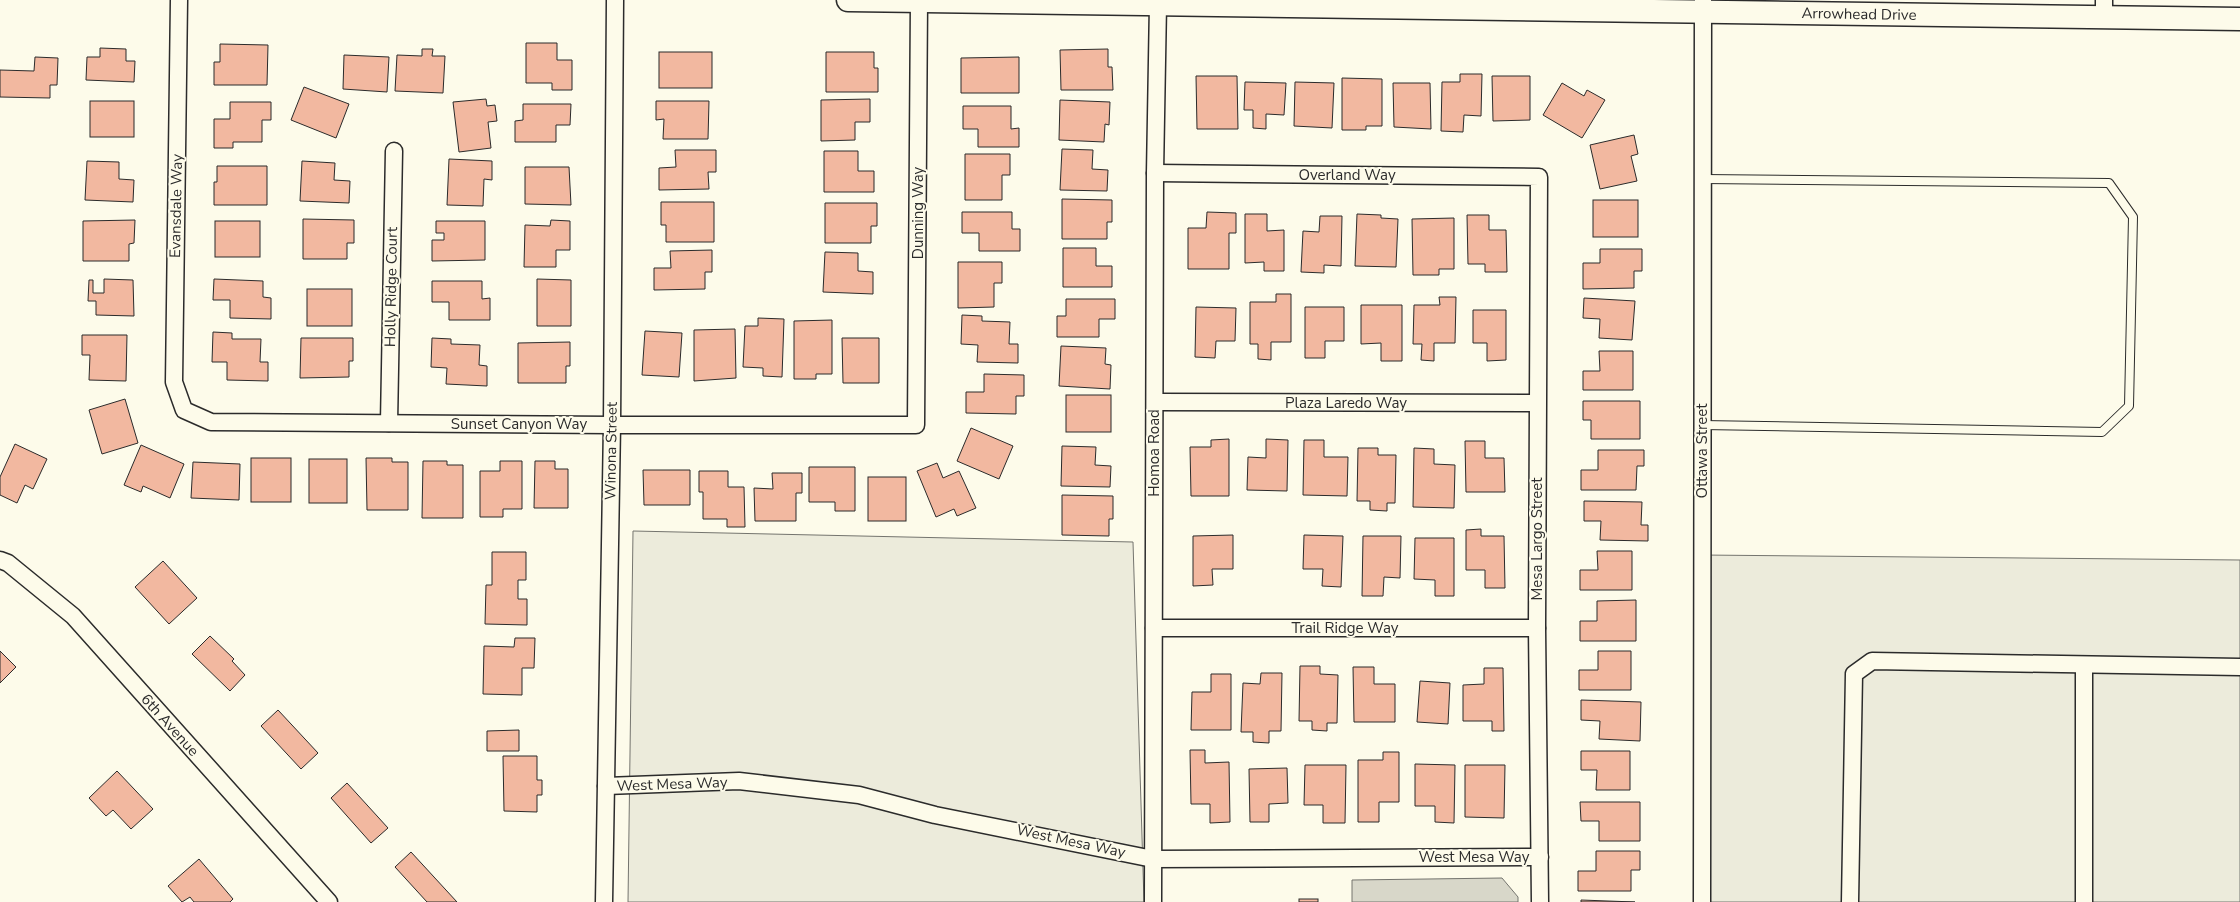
<svg xmlns="http://www.w3.org/2000/svg" width="2240" height="902" viewBox="0 0 2240 902" font-family="'Nunito Sans',sans-serif">
<style>
.green{fill:#ecebdb;stroke:#74746e}
.water{fill:#d8d7c9;stroke:#74746e}
.building{fill:#f2b8a0;stroke:#2b2b2b}
.lines{fill:none;stroke-linecap:round;stroke-linejoin:round}
.service-casing{stroke:#2b2b2b;stroke-width:10}
.minor-casing{stroke:#2b2b2b;stroke-width:19}
.secondary-casing{stroke:#2b2b2b;stroke-width:25}
.service{stroke:#fdfbea;stroke-width:8}
.minor{stroke:#fdfbea;stroke-width:16}
.secondary{stroke:#fdfbea;stroke-width:22}
.labels{text-anchor:middle;stroke-width:4;stroke-linejoin:round;paint-order:stroke}
.street-label{font-size:15px;fill:#2b2b2b;stroke:#fdfbea}
</style>
<rect width="100%" height="100%" fill="#fdfbea"/>
<!-- green -->
<g class="green">
<polygon points="633,531 1133,542 1144,902 628,902"/>
<polygon points="1701,555 2240,560 2240,902 1696,902"/>
</g>
<!-- water -->
<polygon class="water" points="1502,878 1518,897 1518,902 1352,902 1352,880"/>
<!-- building -->
<g class="building">
<polygon points="526,43 557,43 557,60 572,60 572,90 552,90 552,83 526,83"/>
<polygon points="220,44 268,45 267,85 214,85 214,62 220,62"/>
<polygon points="100,48 126,49 126,61 135,61 134,82 86,80 87,57 100,57"/>
<polygon points="422,49 433,49 432,56 445,56 443,93 395,91 397,55 422,56"/>
<polygon points="1108,49 1108,67 1112,67 1113,90 1061,90 1060,50"/>
<rect x="659" y="52" width="53" height="36"/>
<polygon points="826,52 874,52 874,68 878,68 878,92 826,92"/>
<polygon points="344,55 389,57 387,92 343,89"/>
<polygon points="35,57 58,58 57,85 50,85 50,98 0,97 0,70 34,71"/>
<polygon points="1019,57 1019,93 961,93 961,58"/>
<polygon points="1460,74 1482,74 1481,116 1464,115 1463,132 1441,131 1442,82 1460,82"/>
<polygon points="1196,76 1237,76 1238,129 1197,129"/>
<polygon points="1492,76 1530,76 1530,120 1493,121"/>
<polygon points="1342,78 1382,79 1382,126 1366,126 1366,130 1342,130"/>
<polygon points="1245,82 1286,83 1284,115 1266,114 1266,129 1253,128 1253,110 1244,110"/>
<polygon points="1295,82 1334,83 1332,128 1294,126"/>
<polygon points="1393,83 1430,83 1431,129 1394,127"/>
<polygon points="1562,83 1584,96 1587,90 1605,100 1582,138 1543,115"/>
<polygon points="304,87 349,104 336,138 291,120"/>
<polygon points="486,99 487,106 495,105 497,121 488,122 491,148 459,152 453,102"/>
<polygon points="870,99 870,122 855,122 855,140 821,141 821,100"/>
<polygon points="1060,100 1110,102 1109,125 1105,124 1104,142 1059,140"/>
<rect x="90" y="101" width="44" height="36"/>
<polygon points="656,101 709,101 708,139 663,139 664,119 656,120"/>
<polygon points="230,102 271,102 271,120 262,120 262,142 233,142 233,148 214,148 214,119 230,119"/>
<polygon points="523,104 571,104 570,125 556,125 556,142 515,142 515,121 523,120"/>
<polygon points="963,106 1011,106 1011,129 1019,128 1019,147 978,147 978,129 963,129"/>
<polygon points="1634,135 1638,154 1631,156 1637,181 1600,189 1590,145"/>
<polygon points="1062,149 1093,150 1092,169 1108,170 1107,191 1060,190"/>
<polygon points="675,150 716,150 716,172 708,172 709,189 659,190 659,168 676,167"/>
<polygon points="824,151 858,151 858,171 874,171 874,192 824,192"/>
<polygon points="965,154 1010,154 1010,175 1002,175 1002,200 965,200"/>
<polygon points="449,159 492,161 492,180 484,179 483,206 447,205"/>
<polygon points="87,161 119,162 119,179 134,180 133,202 85,200"/>
<polygon points="302,161 335,163 334,180 350,181 349,203 300,201"/>
<polygon points="217,166 267,166 267,205 214,205 214,182 217,182"/>
<polygon points="525,167 569,167 571,205 525,204"/>
<polygon points="1062,199 1112,200 1112,222 1107,222 1107,239 1062,239"/>
<rect x="1593" y="200" width="45" height="37"/>
<polygon points="661,202 714,202 714,242 666,242 666,225 661,225"/>
<polygon points="825,203 877,203 877,226 871,226 871,243 825,243"/>
<polygon points="962,212 1012,212 1012,229 1020,229 1020,251 979,251 979,233 962,233"/>
<polygon points="1207,212 1236,213 1236,233 1229,233 1229,269 1188,269 1188,228 1206,228"/>
<polygon points="1245,214 1267,214 1267,231 1284,230 1284,271 1264,271 1264,262 1245,263"/>
<polygon points="1357,214 1381,215 1381,218 1398,219 1396,267 1355,266"/>
<polygon points="1467,215 1489,215 1489,230 1506,230 1507,272 1485,272 1485,264 1468,264"/>
<polygon points="1320,216 1342,216 1341,266 1324,265 1324,273 1301,272 1303,231 1319,232"/>
<polygon points="1454,218 1454,269 1439,269 1439,275 1413,275 1412,219"/>
<polygon points="303,219 354,220 354,243 347,243 347,259 303,259"/>
<polygon points="135,220 134,243 129,244 129,261 83,261 83,221"/>
<polygon points="551,220 570,221 570,250 556,250 556,267 524,267 525,225 550,226"/>
<rect x="215" y="221" width="45" height="36"/>
<polygon points="436,221 485,221 485,260 432,261 432,240 444,240 444,233 436,233"/>
<polygon points="1063,248 1096,248 1096,266 1112,266 1112,287 1063,287"/>
<polygon points="1600,249 1642,249 1642,271 1634,271 1634,288 1583,289 1583,263 1600,263"/>
<polygon points="712,250 712,272 705,272 705,289 654,290 654,268 671,268 670,251"/>
<polygon points="825,252 858,253 858,271 873,272 873,294 823,292"/>
<polygon points="958,262 1002,262 1002,283 994,283 994,307 958,308"/>
<polygon points="104,279 133,280 134,316 96,315 96,301 88,301 89,280 93,280 93,293 104,293"/>
<polygon points="214,279 263,281 263,297 271,298 271,319 230,318 230,300 213,300"/>
<polygon points="537,279 571,280 571,326 537,326"/>
<polygon points="432,281 482,281 482,299 490,298 490,320 449,320 449,302 432,302"/>
<rect x="307" y="289" width="45" height="37"/>
<polygon points="1276,294 1291,294 1291,342 1271,342 1271,360 1258,359 1258,344 1250,344 1250,302 1276,302"/>
<polygon points="1439,297 1456,297 1455,343 1434,343 1434,361 1421,360 1422,344 1413,344 1414,305 1440,305"/>
<polygon points="1584,298 1635,301 1632,340 1599,338 1600,319 1583,318"/>
<polygon points="1066,299 1115,299 1115,319 1099,319 1099,337 1057,337 1057,316 1066,316"/>
<polygon points="1361,305 1402,305 1402,361 1381,361 1381,343 1361,344"/>
<polygon points="1196,307 1236,308 1235,341 1216,341 1215,358 1195,357"/>
<polygon points="1305,307 1344,307 1344,341 1325,341 1325,358 1305,358"/>
<polygon points="1473,310 1506,310 1506,360 1487,361 1487,343 1473,343"/>
<polygon points="962,315 982,316 982,321 1010,322 1009,344 1018,344 1018,363 977,362 978,345 961,344"/>
<polygon points="758,318 784,319 782,377 763,376 763,368 743,367 745,326 758,326"/>
<polygon points="832,320 832,374 816,374 816,379 794,379 794,321"/>
<polygon points="735,329 736,378 694,381 694,330"/>
<polygon points="645,331 682,333 679,377 642,375"/>
<polygon points="213,332 232,333 232,339 261,339 260,362 268,362 268,381 227,380 227,362 212,362"/>
<polygon points="82,335 127,335 126,381 89,380 90,355 82,355"/>
<polygon points="301,338 353,338 353,361 349,361 349,377 300,378"/>
<polygon points="432,338 451,339 451,344 480,345 479,365 487,366 487,386 446,384 447,368 431,367"/>
<polygon points="842,338 879,338 879,383 843,383"/>
<polygon points="570,342 570,366 566,366 566,383 518,383 518,343"/>
<polygon points="1061,346 1106,348 1105,364 1111,365 1110,389 1059,386"/>
<polygon points="1599,351 1633,351 1633,390 1583,390 1583,371 1600,371"/>
<polygon points="984,374 1024,375 1024,396 1016,396 1016,414 966,413 966,392 984,392"/>
<rect x="1066" y="395" width="45" height="37"/>
<polygon points="125,399 138,443 102,454 89,410"/>
<polygon points="1583,401 1640,401 1640,439 1591,439 1591,420 1583,420"/>
<polygon points="971,428 1013,446 999,479 957,461"/>
<polygon points="1229,439 1229,496 1191,496 1190,447 1211,447 1211,440"/>
<polygon points="1266,439 1288,440 1287,491 1247,490 1248,457 1266,458"/>
<polygon points="1304,440 1324,440 1324,457 1348,457 1347,496 1303,495"/>
<polygon points="1465,441 1485,441 1485,458 1504,458 1505,492 1466,492"/>
<polygon points="15,444 47,459 33,489 25,485 17,503 0,495 0,477"/>
<polygon points="141,445 184,464 170,498 143,486 141,492 124,485"/>
<polygon points="1062,446 1096,447 1095,465 1111,466 1110,487 1061,486"/>
<polygon points="1358,448 1378,448 1378,455 1396,455 1395,503 1387,503 1387,511 1370,510 1370,501 1357,501"/>
<polygon points="1414,448 1434,449 1434,464 1455,465 1454,508 1413,507"/>
<polygon points="1598,450 1644,450 1644,466 1637,466 1636,490 1581,490 1581,470 1598,470"/>
<rect x="251" y="458" width="40" height="44"/>
<polygon points="366,458 392,458 392,462 408,462 408,510 367,510"/>
<rect x="309" y="459" width="38" height="44"/>
<polygon points="423,461 447,461 447,465 463,465 463,518 422,518"/>
<polygon points="500,461 522,461 522,509 503,509 503,517 480,517 480,471 500,471"/>
<polygon points="535,461 555,461 555,469 568,469 568,508 534,508"/>
<polygon points="193,462 240,464 239,500 191,498"/>
<polygon points="937,463 943,478 959,471 976,508 957,516 954,509 936,517 917,471"/>
<polygon points="809,467 855,467 855,511 835,511 835,502 809,502"/>
<polygon points="643,470 690,470 690,505 644,505"/>
<polygon points="699,471 728,471 728,487 744,487 745,527 727,527 727,519 703,519 703,492 699,492"/>
<polygon points="772,473 802,473 802,493 796,493 796,521 755,521 754,488 773,489"/>
<rect x="868" y="477" width="38" height="44"/>
<polygon points="1062,495 1113,496 1113,519 1109,519 1109,536 1062,535"/>
<polygon points="1584,501 1642,502 1641,525 1648,525 1648,541 1600,540 1601,521 1584,521"/>
<polygon points="1481,529 1481,536 1504,536 1505,588 1485,588 1485,570 1466,570 1466,530"/>
<polygon points="1233,535 1233,569 1212,569 1213,585 1193,586 1193,536"/>
<polygon points="1304,535 1343,536 1341,587 1322,586 1323,569 1303,569"/>
<polygon points="1363,536 1401,536 1400,578 1384,577 1383,596 1362,596"/>
<polygon points="1415,538 1454,538 1454,596 1435,596 1435,580 1414,579"/>
<polygon points="1597,551 1632,551 1632,590 1580,590 1580,570 1598,570"/>
<polygon points="492,552 526,552 526,580 518,580 518,599 527,599 527,625 485,624 486,585 492,585"/>
<polygon points="163,561 197,598 169,624 135,587"/>
<polygon points="1636,600 1636,641 1580,641 1580,621 1597,621 1597,601"/>
<polygon points="210,636 234,659 232,661 245,675 230,691 192,654"/>
<polygon points="515,638 535,638 534,668 522,668 522,695 483,694 484,646 514,647"/>
<polygon points="0,651 16,667 0,683"/>
<polygon points="1598,651 1631,651 1631,690 1579,690 1579,670 1598,670"/>
<polygon points="1300,666 1320,666 1320,674 1338,675 1337,723 1327,723 1327,731 1312,730 1312,721 1299,721"/>
<polygon points="1353,667 1374,667 1374,684 1395,684 1395,722 1354,722"/>
<polygon points="1484,668 1503,668 1504,731 1492,731 1492,721 1463,721 1463,685 1484,684"/>
<polygon points="1261,673 1282,673 1281,731 1269,731 1269,743 1253,742 1253,732 1241,732 1243,683 1260,684"/>
<polygon points="1211,674 1231,674 1231,730 1191,730 1192,692 1211,692"/>
<polygon points="1420,681 1450,683 1448,724 1417,722"/>
<polygon points="1581,700 1641,702 1640,741 1599,739 1600,721 1581,720"/>
<polygon points="278,710 318,753 301,769 261,726"/>
<polygon points="519,730 519,751 487,751 487,731"/>
<polygon points="1190,750 1205,750 1205,763 1229,762 1230,822 1210,823 1210,804 1191,804"/>
<polygon points="1581,751 1630,751 1630,790 1596,790 1597,770 1581,770"/>
<polygon points="1383,752 1399,752 1399,802 1379,802 1379,822 1358,822 1358,760 1383,760"/>
<polygon points="503,756 537,756 537,780 542,780 542,795 537,795 537,812 504,811"/>
<polygon points="1415,764 1455,765 1454,823 1435,822 1435,806 1415,806"/>
<polygon points="1305,765 1346,765 1345,823 1323,823 1323,805 1304,805"/>
<polygon points="1465,765 1505,765 1504,818 1465,817"/>
<polygon points="1287,768 1288,803 1269,804 1269,822 1250,822 1249,769"/>
<polygon points="117,771 153,809 131,829 113,810 106,816 89,798"/>
<polygon points="347,783 388,828 371,843 331,798"/>
<polygon points="1580,802 1640,802 1640,841 1599,841 1599,821 1581,821"/>
<polygon points="1596,851 1640,851 1640,870 1631,870 1631,891 1578,891 1578,871 1596,871"/>
<polygon points="411,852 457,902 427,902 395,867"/>
<polygon points="199,859 233,899 230,902 194,902 190,897 182,902 168,886"/>
<rect x="1299" y="899" width="19" height="3"/>
<polygon points="1581,900 1635,902 1581,902"/>
</g>
<g class="lines">
<!-- service casing -->
<g class="service-casing">
<polyline id="service" points="1702,425 2102,432 2129,406 2133,217 2109,183 1703,179"/>
</g>
<!-- minor casing -->
<g class="minor-casing">
<g id="minor">
<polyline points="179,0 174,382 184,410 211,422 612,425 916,425 919,1"/>
<polyline points="2104,0 2104,18"/>
<polyline points="1155,173 1539,177 1537,628 1540,902"/>
<polyline points="1155,402 1537,403"/>
<polyline points="389,423 394,151"/>
<polyline points="0,560 8,563 73,616 329,902"/>
<polyline points="1154,628 1537,628"/>
<polyline points="606,786 739,781 859,795 935,815 1153,859 1540,857"/>
<polyline points="604,902 612,425 615,0"/>
<polyline points="1153,902 1155,173 1158,4"/>
<polyline points="1702,902 1703,0"/>
<polyline points="1850,902 1854,674 1872,661 2240,667"/>
<polyline points="2084,902 2084,665"/>
</g>
</g>
<!-- secondary casing -->
<g class="secondary-casing">
<polyline id="secondary" points="848,0 2240,19"/>
</g>
<!-- service -->
<use href="#service" class="service"/>
<!-- minor -->
<use href="#minor" class="minor"/>
<!-- secondary -->
<use href="#secondary" class="secondary"/>
</g>
<g class="labels">
<!-- street labels -->
<g class="street-label">
<text transform="translate(1859 14) rotate(1)" y="5">Arrowhead Drive</text>
<text x="1347" y="180">Overland Way</text>
<text transform="translate(176 206) rotate(-89)" y="5">Evansdale Way</text>
<text transform="translate(918 213) rotate(-90)" y="5">Dunning Way</text>
<text transform="translate(391 287) rotate(-89)" y="5">Holly Ridge Court</text>
<text x="1346" y="408">Plaza Laredo Way</text>
<text x="519" y="429">Sunset Canyon Way</text>
<text transform="translate(611 451) rotate(-89)" y="5">Winona Street</text>
<text transform="translate(1702 451) rotate(-90)" y="5">Ottawa Street</text>
<text transform="translate(1154 453) rotate(-90)" y="5">Homoa Road</text>
<text transform="translate(1537 539) rotate(-90)" y="5">Mesa Largo Street</text>
<text x="1345" y="633">Trail Ridge Way</text>
<text transform="translate(170 725) rotate(48)" y="5">6th Avenue</text>
<text transform="translate(672 784) rotate(-2)" y="5">West Mesa Way</text>
<text transform="translate(1071 841) rotate(12)" y="5">West Mesa Way</text>
<text x="1474" y="862">West Mesa Way</text>
</g>
</g>
</svg>
